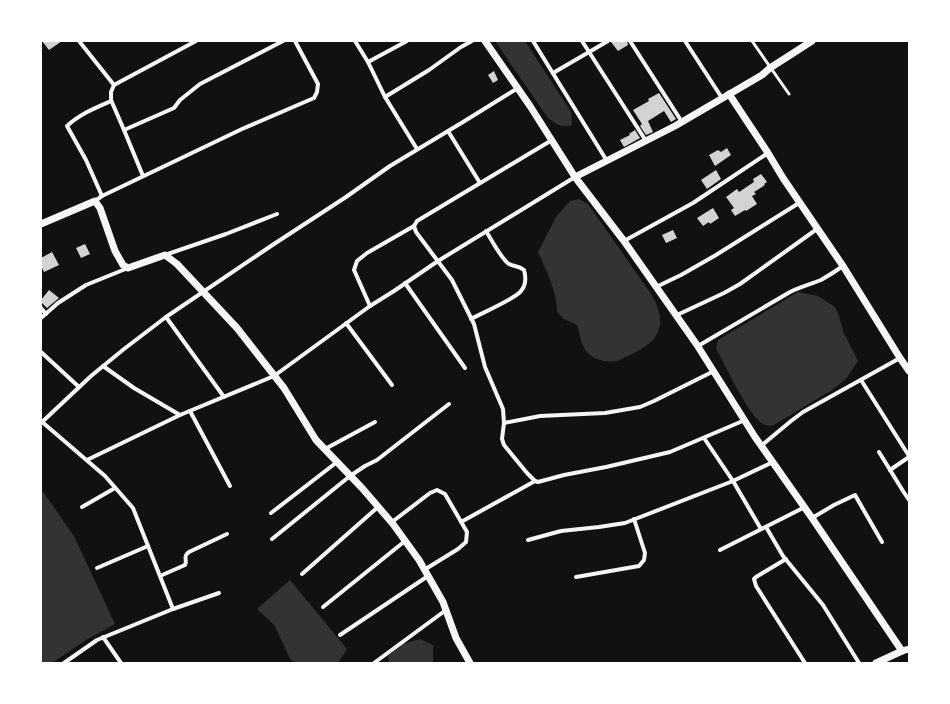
<svg xmlns="http://www.w3.org/2000/svg" width="950" height="704" viewBox="0 0 950 704" font-family="'Varela Round',sans-serif">
<style>
.water{fill:#333}
.building{fill:#d3d3d3}
.lines{fill:none;stroke-linecap:round;stroke-linejoin:round}
.service{stroke:#f5f5f5;stroke-width:3}
.minor{stroke:#f5f5f5;stroke-width:4}
.tertiary{stroke:#f5f5f5;stroke-width:7}
</style>
<rect width="100%" height="100%" fill="#111"/>
<!-- water -->
<g class="water">
<path d="M 495,41 L 525,41 L 571,112 L 572,125 C 560,128 557,124 548,118 Z"/>
<path d="M 579,199 L 588,204 L 649,291 C 656,302 663,315 659,329 C 655,343 640,350 628,356 C 624,357 620,360 617,361 C 608,363 594,360 588,353 C 581,347 580,334 577,325 L 564,319 L 557,312 C 557,290 546,271 538,252 L 556,217 L 570,201 Z"/>
<path d="M 798,292 L 818,296 L 835,307 L 839,316 L 843,331 L 858,361 L 846,379 L 832,390 L 772,426 C 769,426 765,425 763,424 C 749,417 724,363 716,348 L 718,340 Z"/>
<polygon points="41,489 74,536 115,624 86,640 52,663 41,663"/>
<polygon points="290,580 347,649 338,663 295,663 290,659 275,626 257,609"/>
<polygon points="420,639 433,645 433,663 389,663 388,656 403,644"/>
</g>
<!-- building -->
<g class="building">
<polygon points="42,41 62,41 49,50"/>
<polygon points="611,41 627,41 628,45 618,51 611,42"/>
<polygon points="494,71 498,80 493,83 488,75"/>
<polygon points="659,93 676,119 671,122 664,111 648,121 653,132 646,135 640,126 642,124 633,110 649,101 648,99"/>
<polygon points="635,130 640,138 624,147 620,140 630,135 629,134"/>
<polygon points="727,148 731,155 715,166 709,155 718,150 721,152"/>
<polygon points="716,170 721,179 707,189 701,180"/>
<polygon points="761,174 767,182 764,184 765,185 754,192 756,194 752,196 757,204 746,211 745,210 735,216 731,210 734,208 726,197 737,189 739,192 754,182 753,179"/>
<polygon points="713,208 719,218 710,224 709,222 703,226 697,218"/>
<polygon points="673,230 677,238 666,243 662,235"/>
<polygon points="85,244 90,254 81,258 76,248"/>
<polygon points="52,252 59,265 44,272 41,266 41,258"/>
<polygon points="49,290 59,298 47,308 41,302 41,300"/>
</g>
<g class="lines">
<!-- service -->
<polyline class="service" points="752,41 789,94"/>
<!-- minor -->
<g class="minor">
<polyline points="79,41 114,85"/>
<polyline points="355,41 368,62 385,97 417,149"/>
<polyline points="533,41 607,161"/>
<polyline points="582,41 646,141"/>
<polyline points="630,41 682,122"/>
<polyline points="685,41 722,98"/>
<polyline points="368,62 407,41"/>
<polyline points="553,73 608,41"/>
<polyline points="385,97 429,70 461,47 472,41"/>
<polyline points="124,130 111,100 111,92 114,85 196,41"/>
<polyline points="448,131 480,183"/>
<polyline points="552,140 417,221 414,226 416,232 452,280 474,324 485,367 503,409 504,423 502,439 504,445 527,473 535,481 538,482 564,475 606,467 670,452 745,420"/>
<polyline points="143,176 124,130 174,108 180,100 200,84 283,41"/>
<path d="M 102,196 L 86,160 L 67,126 C 80,114 95,108 111,101"/>
<polyline points="95,201 102,196 242,129 314,98 317,92 318,84 295,41"/>
<polyline points="624,241 693,203 768,153"/>
<polyline points="165,255 226,234 277,214"/>
<polyline points="405,283 465,368"/>
<polyline points="656,287 681,275 716,255 799,203"/>
<polyline points="370,306 354,270 357,261 367,253 414,226"/>
<polyline points="41,308 46,314"/>
<polyline points="677,315 724,293 740,284 817,229"/>
<polyline points="166,317 224,397"/>
<polyline points="41,318 58,303 86,285 128,268"/>
<path d="M 471,319 C 482,313 515,299 521,291 C 526,285 526,277 524,270 C 518,265 514,267 509,264 C 502,260 491,239 486,231"/>
<polyline points="346,323 392,385"/>
<path d="M 698,346 L 790,292 C 800,287 811,284 821,280 C 828,276 836,271 843,266"/>
<polyline points="41,352 79,387"/>
<polyline points="103,366 134,388 180,415"/>
<polyline points="861,380 909,456"/>
<polyline points="190,411 230,486"/>
<polyline points="41,421 105,476 133,508 173,609 97,640 64,663"/>
<polyline points="41,423 91,376 124,349 166,317 274,244 346,197 390,166 463,122 518,88"/>
<polyline points="504,423 540,416 605,413 640,407 654,401 714,371"/>
<polyline points="704,438 733,481 761,529"/>
<polyline points="761,446 791,421 803,412 900,358"/>
<polyline points="325,449 375,422"/>
<polyline points="879,452 903,491 909,500"/>
<polyline points="87,460 180,415 274,376 370,306 394,291 438,261 575,177"/>
<polyline points="890,470 909,457"/>
<polyline points="82,507 115,488"/>
<polyline points="271,513 337,462"/>
<polyline points="812,518 834,505 855,495 882,542"/>
<polyline points="392,522 430,493 437,490 445,494 467,532 466,542 458,549 424,570"/>
<polyline points="461,522 535,481"/>
<polyline points="766,527 783,556 823,605 859,663"/>
<polyline points="272,539 350,476 365,466 377,460 449,404"/>
<polyline points="528,540 561,531 599,527 625,523 733,481 773,462"/>
<polyline points="720,550 805,507"/>
<polyline points="786,559 756,577 754,579 756,586 805,663"/>
<polyline points="97,568 148,546"/>
<polyline points="302,574 378,507"/>
<path d="M 160,576 L 185,565 C 188,559 182,557 189,552 L 227,534"/>
<polyline points="576,577 639,566 644,560 645,553 634,519"/>
<polyline points="323,607 405,541"/>
<polyline points="173,609 219,593"/>
<polyline points="340,635 428,576"/>
<polyline points="103,637 121,663"/>
<polyline points="374,663 446,610"/>
</g>
<!-- tertiary -->
<g class="tertiary">
<polyline points="485,41 530,106 575,177"/>
<polyline points="812,41 770,68 762,75 675,126 575,177 624,241 697,345 755,437 812,518 902,651"/>
<polyline points="729,94 768,153 783,178 843,266 900,358 909,371"/>
<polyline points="41,224 95,201 100,208 115,251 123,265 128,268 165,255 177,264 237,328 284,388 316,440 362,488 393,524 419,560 443,602 456,638 470,663"/>
<polyline points="876,663 902,651 909,649"/>
</g>
</g>
<!-- border -->
<rect width="950" height="704" fill="none" stroke="#ffffff" stroke-width="84"/>
</svg>
